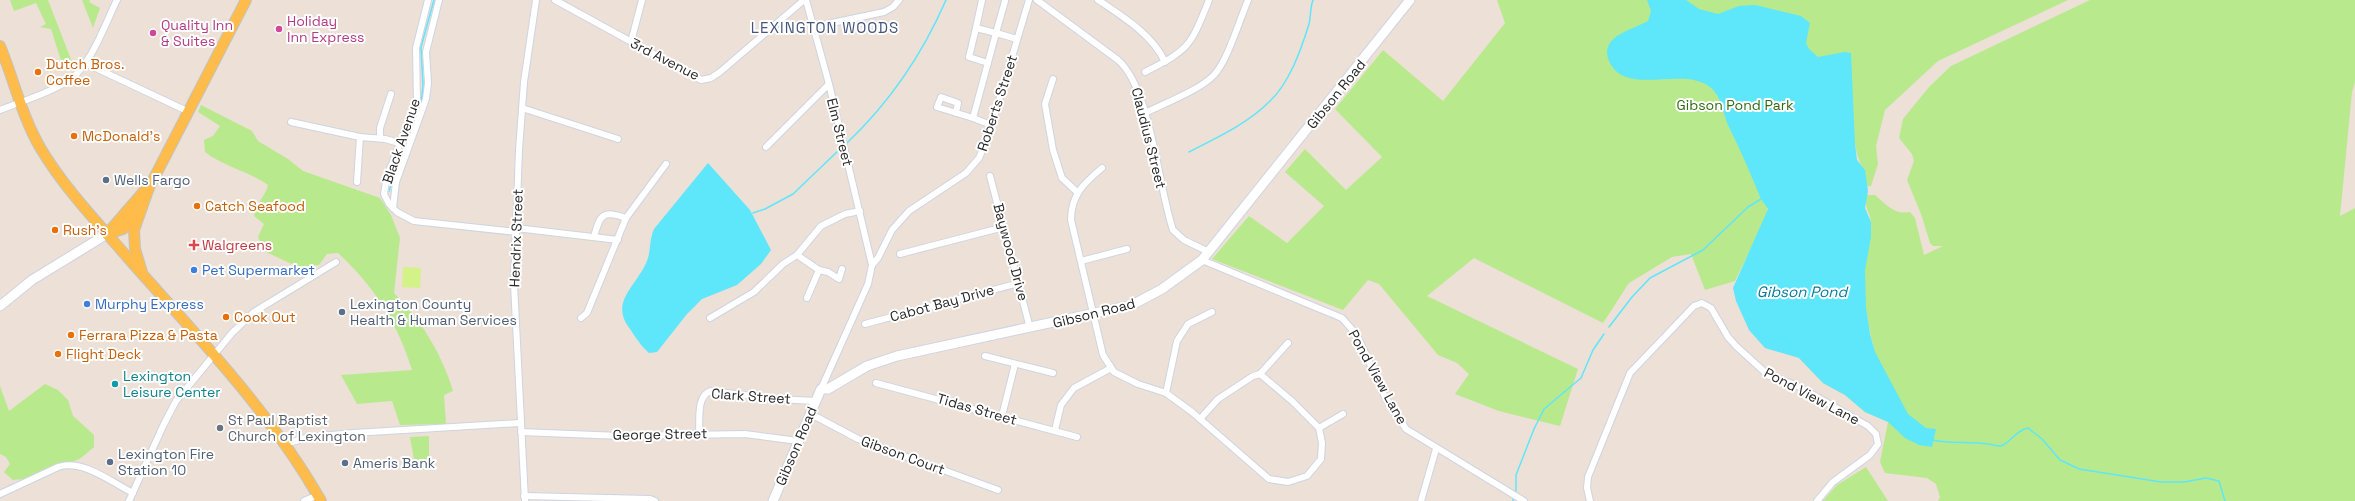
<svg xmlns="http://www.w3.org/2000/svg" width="2355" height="501" viewBox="0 0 2355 501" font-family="'Space Grotesk',sans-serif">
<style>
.green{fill:#b9e98d}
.pitch{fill:#d3f287}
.water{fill:#5ee6fb}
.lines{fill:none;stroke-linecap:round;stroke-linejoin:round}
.stream{stroke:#5ee6fb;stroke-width:1.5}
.street-casing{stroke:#cdd4e3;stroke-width:8}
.secondary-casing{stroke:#cdd4e3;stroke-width:11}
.primary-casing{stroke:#c3c3c3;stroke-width:12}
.street{stroke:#fff;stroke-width:6}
.secondary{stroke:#fff;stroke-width:9}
.primary{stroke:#ffbc4a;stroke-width:10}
.hotel-dot{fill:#d1479c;stroke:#fff;stroke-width:1.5}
.food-dot{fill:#e8710a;stroke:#fff;stroke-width:1.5}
.service-dot{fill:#5c6f8a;stroke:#fff;stroke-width:1.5}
.health-dot{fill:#e0444e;stroke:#fff;stroke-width:1.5}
.shop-dot{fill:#3f7fe0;stroke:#fff;stroke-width:1.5}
.culture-dot{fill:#0f9aa8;stroke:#fff;stroke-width:1.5}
.worship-dot{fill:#6b7280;stroke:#fff;stroke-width:1.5}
.labels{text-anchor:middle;stroke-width:4;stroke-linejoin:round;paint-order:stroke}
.hotel-label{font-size:14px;fill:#b23c85;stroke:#fff;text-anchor:start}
.street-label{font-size:14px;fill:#282828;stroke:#fff}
.food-label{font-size:14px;fill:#c56008;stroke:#fff;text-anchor:start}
.park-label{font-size:14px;fill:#306b12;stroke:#fff}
.service-label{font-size:14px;fill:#4e5e75;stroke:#fff;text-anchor:start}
.health-label{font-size:14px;fill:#be3a42;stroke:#fff;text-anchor:start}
.shop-label{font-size:14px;fill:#366cbe;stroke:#fff;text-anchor:start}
.culture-label{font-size:14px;fill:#0d838f;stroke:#fff;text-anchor:start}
.worship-label{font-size:14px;fill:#5b616d;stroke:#fff;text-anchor:start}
.neighbourhood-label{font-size:15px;letter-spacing:1px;fill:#44567c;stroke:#fff}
.water-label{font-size:15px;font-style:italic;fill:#017b9c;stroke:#fff}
</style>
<rect width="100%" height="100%" fill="#ece0d7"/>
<!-- green -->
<g class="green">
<path d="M 10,0 L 48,0 L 72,62 L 66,71 C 62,67 54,37 51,29 L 40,27 L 46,24 L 36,3 L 14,11 Z"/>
<polygon points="82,0 90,0 89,2 100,8 93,28"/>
<path d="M 1497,0 L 2068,0 L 1938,61 L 1885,110 L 1876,146 L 1878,164 L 1871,186 L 1867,186 C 1865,170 1857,160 1855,144 L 1764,204 L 1767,206 L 1768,213 L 1735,281 L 1705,290 L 1691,254 L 1672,257 L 1629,283 L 1603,323 L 1474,258 L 1427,296 L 1578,369 L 1560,426 L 1499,411 L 1455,394 L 1469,374 L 1457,363 L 1438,355 L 1379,284 L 1368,280 L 1343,310 L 1212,259 L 1249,216 L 1287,243 L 1324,206 L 1285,172 L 1305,149 L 1346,190 L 1382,157 L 1335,109 L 1383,50 L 1443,101 L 1505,23 Z"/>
<path d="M 2090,0 L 2355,0 L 2355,82 L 2352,92 L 2340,216 L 2355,208 L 2355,501 L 1938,501 L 1940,497 L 1936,484 L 1927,478 L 1885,473 L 1880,462 L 1888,422 L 1865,412 L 1845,395 L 1823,383 L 1799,358 L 1874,348 C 1866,320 1862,289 1865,260 C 1867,247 1872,237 1871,224 C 1871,212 1863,209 1867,195 L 1875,195 C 1887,205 1894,215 1910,212 L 1915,218 L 1924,255 L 1943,246 L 1933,246 L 1930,243 L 1921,214 L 1907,180 L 1914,161 L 1912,154 L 1899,138 L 1903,119 L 1929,87 L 1951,66 Z"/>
<path d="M 201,105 L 252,131 L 258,141 L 288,159 L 303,171 L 380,198 L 391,215 L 400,238 L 394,293 C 421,320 442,354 453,391 L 444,395 L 446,424 L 400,425 L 392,401 L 357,404 L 341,375 L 412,370 C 398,324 374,286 338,253 L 327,254 L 319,265 L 298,267 L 264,251 L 258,237 L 264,224 L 254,216 C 256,202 265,198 268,185 C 249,171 224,167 205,152 L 204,140 L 213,136 L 220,126 L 198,112 Z"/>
<polygon points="45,384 58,390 68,400 73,416 94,435 94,447 81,458 31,481 24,479 13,480 4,472 10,464 6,457 0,454 0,386 9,411"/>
<polygon points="429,436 429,470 416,470 410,437"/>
<polygon points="1866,467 1888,501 1823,501 1837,485"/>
</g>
<!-- pitch -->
<polygon class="pitch" points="403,267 421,268 420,288 402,287"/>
<!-- water -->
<g class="water">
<path d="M 1647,0 L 1686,0 L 1699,9 L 1718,14 L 1739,6 L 1755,5 L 1801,16 L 1810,23 L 1806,43 L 1809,49 L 1818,57 L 1845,52 L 1851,53 L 1855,144 L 1857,160 L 1865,170 L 1868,191 L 1865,208 L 1871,222 L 1871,237 L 1865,270 L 1866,308 L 1870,334 L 1875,352 L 1908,414 L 1926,428 L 1936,429 L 1932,447 L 1919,445 L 1905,438 L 1888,422 L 1865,412 L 1845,395 L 1823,383 L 1799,358 L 1765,348 L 1749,330 L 1736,301 L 1733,288 L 1768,209 L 1761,199 C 1751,175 1741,151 1729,127 C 1722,112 1723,98 1710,87 C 1683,65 1625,98 1609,61 C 1599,36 1632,30 1648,21 L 1651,11 Z"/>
<path d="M 708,163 L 750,210 L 771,250 L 761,264 L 737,285 L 702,299 L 687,314 L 657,352 L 649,353 C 641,346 636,338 630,329 C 609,302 636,287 647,261 C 651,251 649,240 654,229 Z"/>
</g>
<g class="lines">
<!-- stream -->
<g class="stream">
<polyline points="421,105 423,85 421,47 434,0"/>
<polyline points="410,133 415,120"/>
<path d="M 847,143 C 889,103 923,53 946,0"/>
<path d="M 1189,152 C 1216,138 1247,124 1269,102 C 1289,84 1301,50 1309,24 C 1311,16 1310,8 1313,0"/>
<polyline points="389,191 400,157"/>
<polyline points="753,213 765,209 793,194 840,149"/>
<polyline points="1609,327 1632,297 1650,278 1703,250 1748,207 1761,199"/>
<path d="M 1932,440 C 1951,444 1970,441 1988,444 C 1993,444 1998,448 2003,445 C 2012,441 2016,430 2028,428 L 2042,439 L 2060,460 L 2079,469 L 2161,482 L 2184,482 L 2206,478 L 2219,481 L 2225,501"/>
<polyline points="1516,491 1516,475 1534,429 1544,409 1581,378 1593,350 1604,334"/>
<polyline points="1513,501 1513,499"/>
</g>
<!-- street casing -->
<g class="street-casing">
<g id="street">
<polyline points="428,0 416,48 417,101 387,176 384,194 389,204 397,212 414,221 516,232"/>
<polyline points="555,0 701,80 711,78 720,72 804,0"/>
<polyline points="806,0 829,84 872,265"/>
<polyline points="982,0 976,28 996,33 1005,1"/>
<path d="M 1037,0 L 1118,60 C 1151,89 1158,186 1173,230 L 1184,240 L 1209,252"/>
<path d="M 1098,0 C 1122,16 1153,35 1165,62"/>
<polyline points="813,27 884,12 893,7 899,0"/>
<polyline points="976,28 969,57 988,63"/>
<polyline points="631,42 642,0"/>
<polyline points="85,63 187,111"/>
<path d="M 1145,72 C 1190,49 1190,47 1209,0"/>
<polyline points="1053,79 1045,104 1053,150 1062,178 1077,192"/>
<polyline points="522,108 618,139"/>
<path d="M 0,110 C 22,101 48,94 68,81 C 91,66 105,24 117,0"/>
<polyline points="956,113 958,103 941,97 937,107 973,118 996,33 1017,39"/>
<path d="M 1145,113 C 1163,104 1200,90 1214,75 C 1227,62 1240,19 1248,0"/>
<polyline points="973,118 991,125"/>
<polyline points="291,122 360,137 385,139 403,144"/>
<polyline points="380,138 380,128 391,94"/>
<polyline points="766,147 829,84"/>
<path d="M 1102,168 C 1084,183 1071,195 1071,220 L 1103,355 L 1114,372 L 1138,384 L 1166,393 L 1192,412 L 1269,479 L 1288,482 L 1307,476 L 1321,459 L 1322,443 L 1319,428 L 1292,401 L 1260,374"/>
<polyline points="990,176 1030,328"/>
<polyline points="357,182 360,137"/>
<polyline points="393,208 396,182 426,99 428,83 426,52 439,0"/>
<polyline points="516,228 618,240"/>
<path d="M 594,237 C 600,214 603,210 626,218"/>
<polyline points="900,254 1004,227"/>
<polyline points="797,255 819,270 828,272 839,279 842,269"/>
<polyline points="1202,260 1342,318 1357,335 1385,397 1406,429 1524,501"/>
<polyline points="1081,261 1127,249"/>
<polyline points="807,298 819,270"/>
<polyline points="581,318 587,313 626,218 666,164"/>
<polyline points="710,318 754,292 783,264 797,255 821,226 845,214 860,211"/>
<polyline points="865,324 1019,283"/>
<polyline points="985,356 1053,373"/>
<polyline points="876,383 1077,437"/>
<polyline points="821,389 868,284 872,265 878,258 892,230 909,211 966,173 979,158 989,134 1029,0"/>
<polyline points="1166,393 1177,341 1188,324 1212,312"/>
<polyline points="811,414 858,439 998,490"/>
<polyline points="1002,416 1015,364"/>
<polyline points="1200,419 1218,399 1253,376 1260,374 1288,343"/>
<polyline points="1319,428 1343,414"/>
<polyline points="1055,430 1061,405 1074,388 1111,368"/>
<polyline points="521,432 621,436 745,434 798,441"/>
<path d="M 699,434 C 700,421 696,395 711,391 L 775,399 L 816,401"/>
<polyline points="285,444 309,437 354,433 520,423"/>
<path d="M 0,494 L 58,467 C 83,459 111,482 133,493"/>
<polyline points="524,496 650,499 655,501"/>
<polyline points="129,501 163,426 176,401 232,333 254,312 336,262"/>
<polyline points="304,501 318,495"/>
<polyline points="525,501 514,284 519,150 524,82 536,0"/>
<polyline points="1421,501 1436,449"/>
<polyline points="1590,501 1587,488 1588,477 1630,373 1694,306 1702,303 1711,308 1728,337 1736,346 1769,376 1796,385 1868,426 1876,434 1878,444 1870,455 1833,482 1817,501"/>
</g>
</g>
<!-- secondary casing -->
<g class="secondary-casing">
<g id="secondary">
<polyline points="0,306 32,280 107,234"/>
<polyline points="773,501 821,389 828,389 867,366 897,356 1132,305 1162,289 1202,260 1410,0"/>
</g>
</g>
<!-- primary casing -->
<g class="primary-casing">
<g id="primary">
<path d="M 0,46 C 14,80 22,117 41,149 C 65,189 98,223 128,258 C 196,335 270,411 321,501"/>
<polyline points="107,234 152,182 246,0"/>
<polyline points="107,234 123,229 136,214"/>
<polyline points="142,272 135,249 134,230 151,182"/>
</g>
</g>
<!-- street -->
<use href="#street" class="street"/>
<!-- secondary -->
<use href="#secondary" class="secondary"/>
<!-- primary -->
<use href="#primary" class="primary"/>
</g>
<!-- markers -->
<g class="hotel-dot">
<circle cx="279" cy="29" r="4"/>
<circle cx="153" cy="33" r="4"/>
</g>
<g class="food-dot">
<circle cx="38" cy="72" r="4"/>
<circle cx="74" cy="136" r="4"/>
<circle cx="197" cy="206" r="4"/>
<circle cx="55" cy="230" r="4"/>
<circle cx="226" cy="317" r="4"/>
<circle cx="71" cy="335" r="4"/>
<circle cx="58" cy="354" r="4"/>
</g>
<g class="service-dot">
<circle cx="106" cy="180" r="4"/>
<circle cx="342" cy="312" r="4"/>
<circle cx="110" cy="462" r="4"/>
<circle cx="345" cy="463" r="4"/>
</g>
<path class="health-dot" d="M192 239h4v4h4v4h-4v4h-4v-4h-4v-4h4z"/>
<g class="shop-dot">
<circle cx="194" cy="270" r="4"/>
<circle cx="87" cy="304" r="4"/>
</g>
<circle class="culture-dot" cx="115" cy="384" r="4"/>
<circle class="worship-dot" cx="220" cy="428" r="4"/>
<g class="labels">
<!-- hotel labels -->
<g class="hotel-label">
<text x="287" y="26">Holiday<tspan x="287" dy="16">Inn Express</tspan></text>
<text x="161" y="30">Quality Inn<tspan x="161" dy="16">&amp; Suites</tspan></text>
</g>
<!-- street labels -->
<g class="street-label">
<text transform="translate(665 59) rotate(27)" y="5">3rd Avenue</text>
<text transform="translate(1336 94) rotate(-51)" y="5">Gibson Road</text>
<text transform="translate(997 103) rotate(-72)" y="5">Roberts Street</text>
<text transform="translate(840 132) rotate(76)" y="5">Elm Street</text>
<text transform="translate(1149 138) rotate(76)" y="5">Claudius Street</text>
<text transform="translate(401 141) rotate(-71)" y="5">Black Avenue</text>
<text transform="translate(516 238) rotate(-88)" y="5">Hendrix Street</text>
<text transform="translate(1011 252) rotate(75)" y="5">Baywood Drive</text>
<text transform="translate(942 303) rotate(-15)" y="5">Cabot Bay Drive</text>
<text transform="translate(1094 313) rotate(-14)" y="5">Gibson Road</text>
<text transform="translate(1378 377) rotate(61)" y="5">Pond View Lane</text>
<text transform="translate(751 396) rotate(4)" y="5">Clark Street</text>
<text transform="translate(1812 396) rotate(28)" y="5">Pond View Lane</text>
<text transform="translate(977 409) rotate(16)" y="5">Tidas Street</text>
<text transform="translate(660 434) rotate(-1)" y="5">George Street</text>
<text transform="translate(796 446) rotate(-67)" y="5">Gibson Road</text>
<text transform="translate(903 455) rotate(20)" y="5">Gibson Court</text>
</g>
<!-- food labels -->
<g class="food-label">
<text x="46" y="69">Dutch Bros.<tspan x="46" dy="16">Coffee</tspan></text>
<text x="82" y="141">McDonald's</text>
<text x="205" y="211">Catch Seafood</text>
<text x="63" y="235">Rush's</text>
<text x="234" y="322">Cook Out</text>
<text x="79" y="340">Ferrara Pizza &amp; Pasta</text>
<text x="66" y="359">Flight Deck</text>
</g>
<!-- park labels -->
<g class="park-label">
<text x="1735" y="110">Gibson Pond Park</text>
</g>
<!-- service labels -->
<g class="service-label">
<text x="114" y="185">Wells Fargo</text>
<text x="350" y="309">Lexington County<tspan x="350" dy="16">Health &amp; Human Services</tspan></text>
<text x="118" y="459">Lexington Fire<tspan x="118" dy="16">Station 10</tspan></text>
<text x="353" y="468">Ameris Bank</text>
</g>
<!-- health labels -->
<g class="health-label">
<text x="202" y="250">Walgreens</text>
</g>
<!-- shop labels -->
<g class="shop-label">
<text x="202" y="275">Pet Supermarket</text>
<text x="95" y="309">Murphy Express</text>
</g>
<!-- culture labels -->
<g class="culture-label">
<text x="123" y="381">Lexington<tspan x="123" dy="16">Leisure Center</tspan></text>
</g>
<!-- worship labels -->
<g class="worship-label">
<text x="228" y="425">St Paul Baptist<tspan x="228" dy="16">Church of Lexington</tspan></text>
</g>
<!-- neighbourhood labels -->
<g class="neighbourhood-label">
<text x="825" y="33">LEXINGTON WOODS</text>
</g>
<!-- water labels -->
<g class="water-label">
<text x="1802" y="297">Gibson Pond</text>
</g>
</g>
</svg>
